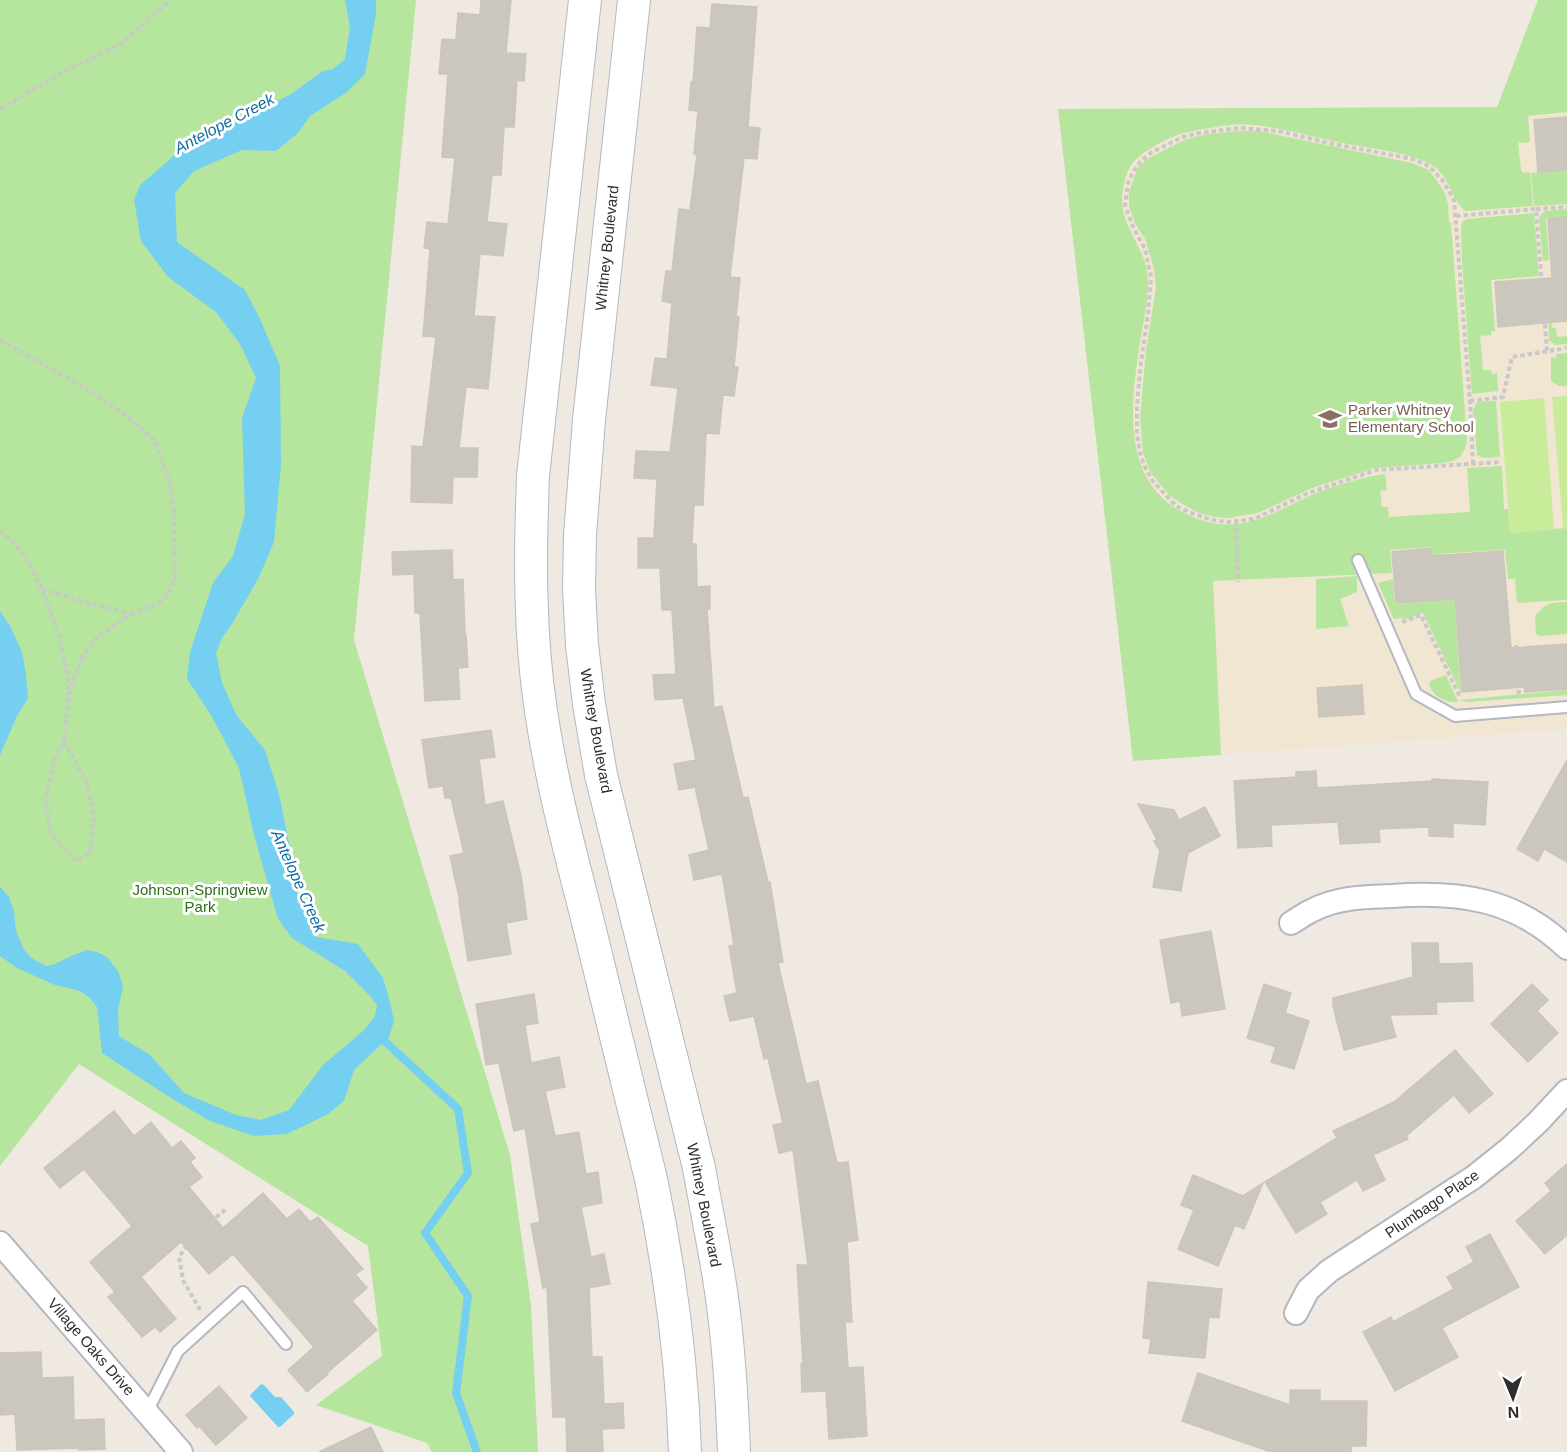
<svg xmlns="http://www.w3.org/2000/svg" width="1567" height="1452" viewBox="0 0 1567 1452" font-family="Arial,sans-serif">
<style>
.education{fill:#f0e6d1}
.green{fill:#b6e59e}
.pitch{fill:#c9ec9a}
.water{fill:#75cff0}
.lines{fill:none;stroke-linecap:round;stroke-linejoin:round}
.stream{stroke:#75cff0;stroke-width:8}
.building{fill:#cbc7bf;stroke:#cbc5ba;stroke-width:1.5}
.lane-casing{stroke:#b4b7c1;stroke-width:14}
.street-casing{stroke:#b4b7c1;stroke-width:26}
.secondary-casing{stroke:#b4b7c1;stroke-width:34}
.path{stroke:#c9c9c9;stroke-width:4;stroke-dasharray:4.5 3;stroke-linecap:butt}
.lane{stroke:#fff;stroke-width:10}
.street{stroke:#fff;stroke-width:22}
.secondary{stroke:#fff;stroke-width:32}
.labels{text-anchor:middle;stroke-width:6;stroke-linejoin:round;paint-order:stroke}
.street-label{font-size:15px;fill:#2e2e2e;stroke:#fff}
.education-label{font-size:15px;fill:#785e54;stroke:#fff;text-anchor:start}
.park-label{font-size:15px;fill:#2c6e1b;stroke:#fff}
.water-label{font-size:16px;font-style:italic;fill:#0d6fa3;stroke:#fff}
</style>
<rect width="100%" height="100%" fill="#efe9e1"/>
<!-- education -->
<polygon class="education" points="1538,0 1567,0 1567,729 1133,761 1058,109 1497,107"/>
<!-- green -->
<g class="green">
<polygon points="0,0 416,0 354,640 510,1155 531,1305 538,1452 432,1452 427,1443 316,1405 382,1356 368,1246 79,1064 0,1166"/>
<path d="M 1538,0 L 1567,0 L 1567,112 L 1528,116 L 1530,142 L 1518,143 L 1521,170 L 1523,173 L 1530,172 L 1533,206 L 1465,211 C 1451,199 1449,175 1432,165 C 1410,152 1373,149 1348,144 C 1316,138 1285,128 1253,125 C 1237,123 1221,126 1205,129 C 1189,131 1174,135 1160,143 C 1148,150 1137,156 1130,167 C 1123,180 1120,200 1124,214 C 1130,238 1148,254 1148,282 C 1148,304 1142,327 1139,349 C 1129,416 1122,494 1201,520 C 1247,536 1284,505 1324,490 C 1344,483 1364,477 1385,474 L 1387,490 L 1380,491 L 1382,507 L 1388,507 L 1389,517 L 1470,512 L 1467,468 L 1502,466 L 1504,509 L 1508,509 L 1510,533 L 1567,528 L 1567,600 L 1517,603 L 1515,579 L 1508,579 L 1505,550 L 1435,554 L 1451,554 L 1461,693 L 1423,613 L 1404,620 L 1403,618 L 1394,619 L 1378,583 L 1393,579 L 1395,604 L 1436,601 L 1432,547 L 1390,550 L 1392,573 L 1213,581 L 1221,755 L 1133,761 L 1058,109 L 1497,107 Z"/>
<path d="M 1238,131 L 1259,131 L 1283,136 L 1412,163 L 1429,170 L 1444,191 L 1448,204 L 1449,222 L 1451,223 L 1467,440 C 1464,457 1458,461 1442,463 L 1375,468 L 1312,488 L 1258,513 L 1228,518 L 1215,517 L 1199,513 L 1184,505 L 1170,496 L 1151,473 L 1143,453 L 1140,418 L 1146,350 L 1156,287 L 1154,269 L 1145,239 L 1135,223 L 1129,206 L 1129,192 L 1134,177 L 1139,166 L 1149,158 L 1186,139 L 1208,134 Z"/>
<polygon points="1567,170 1567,204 1534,206 1531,173"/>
<polygon points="1567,209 1567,217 1546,218 1549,260 1543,261 1539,217 1545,211"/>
<polygon points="1534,213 1539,276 1491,280 1495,331 1491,331 1491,335 1480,336 1483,370 1491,370 1492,374 1497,373 1498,391 1472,394 1462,262 1461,225 1463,221 1468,219"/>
<polygon points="1548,313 1551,313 1552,328 1556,328 1557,337 1567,336 1567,344 1555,345 1549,340"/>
<polygon points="1567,353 1567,386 1559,386 1551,381 1551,358 1557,357 1556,354"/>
<polygon points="1496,401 1500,457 1483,458 1477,455 1473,410 1477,402"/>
<polygon points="1357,576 1357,592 1340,599 1349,626 1316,629 1316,579"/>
<path d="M 1567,602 L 1567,634 L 1540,636 L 1536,634 L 1535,616 C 1548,602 1548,603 1567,602 Z"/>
<path d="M 1446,675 L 1458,702 L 1459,702 C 1446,703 1431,696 1429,683 L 1432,680 Z"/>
<polygon points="1567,690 1567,695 1467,702 1459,700"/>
</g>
<!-- pitch -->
<g class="pitch">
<polygon points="1567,396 1567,528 1563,528 1552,397"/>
<polygon points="1544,398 1554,529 1510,533 1500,402"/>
</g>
<!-- water -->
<g class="water">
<polygon points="345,0 376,0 376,14 365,74 347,92 310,116 298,133 276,151 242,150 194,171 175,193 177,242 245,290 260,319 280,366 281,465 274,542 259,577 232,624 222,638 216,653 222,683 237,716 265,750 279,794 292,857 298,896 316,937 358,944 383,978 389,998 394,1021 389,1037 354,1070 344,1101 328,1114 287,1134 254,1136 210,1121 174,1100 102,1053 97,1007 90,998 80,991 55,985 17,968 0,956 0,887 9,897 14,911 16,931 24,950 33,959 47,966 55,964 71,956 87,950 97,952 107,957 118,971 123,986 118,1011 119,1036 150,1055 184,1093 236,1115 261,1120 289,1110 323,1065 363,1031 375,1016 377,1005 371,997 345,971 292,938 278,919 254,835 239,768 211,715 187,679 190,652 213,583 233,556 245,514 242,418 256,378 240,344 216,312 168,277 141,241 134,200 140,185 175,155 208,135 251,115 291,94 323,71 333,69 345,59 350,27"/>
<polygon points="0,611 10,626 22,652 26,674 28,698 17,716 0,755"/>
<polygon points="261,1384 264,1385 275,1397 281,1397 294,1412 294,1414 280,1427 278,1427 250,1396 251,1394"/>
</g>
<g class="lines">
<!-- stream -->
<polyline class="stream" points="378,1035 458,1109 468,1173 425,1233 468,1296 456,1393 477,1452"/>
</g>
<!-- building -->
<g class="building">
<polygon points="481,0 511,0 506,53 526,54 524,81 517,80 514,127 504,127 501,175 492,175 487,222 507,224 503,256 480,254 474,316 495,317 493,338 488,389 466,387 459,448 478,448 477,477 453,477 452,503 411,502 412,446 423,447 436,337 423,336 430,249 424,248 427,222 448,224 455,158 442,157 448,74 439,74 442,39 456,40 458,13 480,15"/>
<polygon points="712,4 757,7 748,127 760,128 757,159 744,158 730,277 740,278 736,317 739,317 734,367 738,367 734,396 723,395 719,434 706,433 703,505 694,505 692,544 696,544 697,587 710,586 710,609 707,609 714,708 722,706 743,798 748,797 768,882 770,882 783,962 778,963 806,1084 818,1081 837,1163 848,1162 858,1240 847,1242 852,1322 845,1322 848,1368 863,1367 867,1436 829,1439 826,1391 802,1392 801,1364 803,1364 797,1265 808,1265 793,1150 779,1153 773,1125 783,1123 768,1058 764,1059 754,1016 730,1021 724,996 737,993 729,946 734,945 722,874 694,880 689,855 709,850 695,787 679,790 674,764 696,760 683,698 655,700 653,675 676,674 672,610 662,610 660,568 638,568 638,538 654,538 657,479 634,478 636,451 670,452 678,388 651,385 655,358 667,359 672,303 662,301 666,271 672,271 679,209 690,210 697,155 694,154 698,111 689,110 691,82 693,82 697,27 710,28"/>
<polygon points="1567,117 1567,170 1538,172 1534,120"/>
<polygon points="1567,217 1567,321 1498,327 1495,282 1552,278 1548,219"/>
<polygon points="1431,548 1432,556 1503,551 1511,648 1567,644 1567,689 1525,692 1524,687 1462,692 1455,599 1396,603 1392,552"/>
<polygon points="452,550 453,580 463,579 465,635 466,635 468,667 458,668 460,699 425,701 420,613 415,613 414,574 393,575 392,552"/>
<polygon points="1362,685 1364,714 1319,717 1317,688"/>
<polygon points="491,730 495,757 479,759 485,805 503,801 521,876 527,919 506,923 511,954 468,961 459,902 460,902 450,856 464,853 451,798 445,798 443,786 429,788 422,740"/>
<polygon points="1567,760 1567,862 1544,849 1538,861 1517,849"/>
<polygon points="1316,771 1317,788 1432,781 1432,779 1488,782 1485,825 1453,823 1453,837 1429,836 1429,827 1379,829 1380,842 1340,844 1338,822 1271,825 1272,846 1238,848 1234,781 1296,777 1296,772"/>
<polygon points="1138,804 1174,810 1179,820 1205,807 1220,836 1188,853 1181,891 1153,887 1160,851 1154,841 1157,840"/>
<polygon points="1211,931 1225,1009 1182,1016 1180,1001 1171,1003 1160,940"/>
<polygon points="1412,943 1438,943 1439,964 1472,963 1473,1001 1436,1002 1437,1014 1390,1015 1396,1037 1344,1050 1333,1006 1333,998 1413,977"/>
<polygon points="1264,984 1291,993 1285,1013 1309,1021 1294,1069 1271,1062 1276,1047 1247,1038"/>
<polygon points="1532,984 1548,1000 1537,1011 1558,1033 1528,1062 1491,1024"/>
<polygon points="534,994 538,1023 525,1025 531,1063 559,1057 565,1087 545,1091 555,1136 579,1132 586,1174 598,1172 602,1203 581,1207 591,1257 604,1254 610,1284 589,1288 592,1357 602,1357 604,1404 623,1403 624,1428 602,1429 603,1452 567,1452 566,1417 553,1417 547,1287 543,1288 531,1224 540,1222 525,1128 514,1131 499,1063 486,1065 476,1004"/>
<polygon points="1455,1050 1493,1094 1469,1113 1454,1095 1406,1136 1408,1139 1373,1155 1385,1180 1363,1191 1357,1180 1320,1202 1327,1214 1296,1233 1265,1182 1337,1138 1333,1131 1394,1102"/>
<polygon points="114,1111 134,1136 151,1122 172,1148 181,1141 195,1158 190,1162 202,1177 189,1187 223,1228 263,1193 287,1219 299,1209 310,1222 318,1217 363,1269 355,1274 367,1288 352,1301 377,1330 327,1373 328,1374 307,1392 288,1370 314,1347 233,1254 209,1274 181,1242 141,1277 176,1319 160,1332 155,1327 142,1337 108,1297 115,1292 90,1262 132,1226 84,1169 60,1188 44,1168"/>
<polygon points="1567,1164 1567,1235 1545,1254 1516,1221 1551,1191 1545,1183"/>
<polygon points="1193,1175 1243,1196 1263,1183 1244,1229 1235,1225 1218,1266 1178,1249 1194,1210 1181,1205"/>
<polygon points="1490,1234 1519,1287 1442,1328 1458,1357 1395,1391 1363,1332 1391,1317 1393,1322 1454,1289 1447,1277 1474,1262 1466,1247"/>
<polygon points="1148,1282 1222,1289 1219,1318 1209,1317 1205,1358 1149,1353 1151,1339 1143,1338"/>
<polygon points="41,1352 42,1378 73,1377 74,1420 104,1419 105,1449 79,1450 79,1448 17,1450 15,1414 0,1415 0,1353"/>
<polygon points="1198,1373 1290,1405 1290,1390 1320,1390 1320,1401 1367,1401 1366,1446 1351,1446 1351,1452 1271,1452 1182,1421"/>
<polygon points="219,1386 247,1418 216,1445 199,1426 197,1428 186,1415"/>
<polygon points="371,1427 383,1452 319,1452"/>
</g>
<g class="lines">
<!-- lane casing -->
<g class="lane-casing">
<g id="lane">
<polyline points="1358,560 1416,694 1455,716 1567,707"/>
<polyline points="147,1412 178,1351 243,1292 286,1344"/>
</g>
</g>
<!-- street casing -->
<g class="street-casing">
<g id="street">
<path d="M 1291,923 C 1298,919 1304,914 1311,911 C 1336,897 1365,897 1392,896 C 1460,891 1516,899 1567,948"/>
<polyline points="0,1243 181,1452"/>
<polyline points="1296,1313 1308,1290 1329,1271 1474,1177 1509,1149 1538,1122 1567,1091"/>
</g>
</g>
<!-- secondary casing -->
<g class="secondary-casing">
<g id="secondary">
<path d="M 585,0 L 533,476 C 530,554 529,633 541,711 C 551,779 568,844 585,910 C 607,1000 629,1089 651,1179 C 670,1270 682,1359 685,1452"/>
<path d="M 634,0 L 589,420 L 580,535 L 579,589 L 582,645 L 589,704 L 601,775 L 699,1168 C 706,1209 715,1250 721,1291 C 729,1344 732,1398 734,1452"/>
</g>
</g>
<!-- path -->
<g class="path">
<polyline points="0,109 65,71 121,44 167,3 167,0"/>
<polyline points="1456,216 1536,209"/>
<polyline points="0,340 90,391 122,413 155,440 170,484 174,512 175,579 168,595 158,604 131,614 97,637 82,658 74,679 68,702"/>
<polyline points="1547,351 1536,209 1567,207"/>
<polyline points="1470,401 1503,397 1512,357 1567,348"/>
<polyline points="1473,464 1470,401 1454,200 1443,181 1429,166 1413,159 1333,144 1278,131 1240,128 1199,133 1183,137 1152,152 1140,162 1132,174 1128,183 1125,205 1134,229 1145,249 1151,277 1148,314 1140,370 1137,407 1137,433 1140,453 1144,465 1152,480 1176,506 1191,513 1213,520 1227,522 1254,519 1308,493 1376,470 1501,462"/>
<polyline points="1236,521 1238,582"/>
<polyline points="0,531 12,541 25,556 42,589 59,635 67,672 68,695"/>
<polyline points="42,589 81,601 130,614"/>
<polyline points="1402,622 1421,615 1460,697 1461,697"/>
<polyline points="1516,645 1519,692 1516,692"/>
<polyline points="64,741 86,781 94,816 90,853 76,861 51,834 45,800 56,754 64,741 68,702"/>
<polyline points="200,1310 183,1280 179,1257 191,1239 226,1209"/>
</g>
<!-- lane -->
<use href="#lane" class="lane"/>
<!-- street -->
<use href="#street" class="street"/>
<!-- secondary -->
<use href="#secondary" class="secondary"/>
</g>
<!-- icons -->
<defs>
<g id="school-bare" transform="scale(1.8)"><path d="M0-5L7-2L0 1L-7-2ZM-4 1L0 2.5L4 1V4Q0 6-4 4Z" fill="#8d6e63" stroke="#fff" stroke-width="2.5" paint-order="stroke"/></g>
</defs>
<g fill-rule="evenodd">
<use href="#school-bare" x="1330" y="419"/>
</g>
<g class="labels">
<!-- street labels -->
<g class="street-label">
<text transform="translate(607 248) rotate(-84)" y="5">Whitney Boulevard</text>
<text transform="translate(596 731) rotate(80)" y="5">Whitney Boulevard</text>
<text transform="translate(1432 1204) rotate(-34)" y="5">Plumbago Place</text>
<text transform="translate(704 1205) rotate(79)" y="5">Whitney Boulevard</text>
<text transform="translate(91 1347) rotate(49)" y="5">Village Oaks Drive</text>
</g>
<!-- education labels -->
<g class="education-label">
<text x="1348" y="415">Parker Whitney<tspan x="1348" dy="17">Elementary School</tspan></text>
</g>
<!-- park labels -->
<g class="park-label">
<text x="200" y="895">Johnson-Springview<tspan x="200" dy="17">Park</tspan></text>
</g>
<!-- water labels -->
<g class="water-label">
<text transform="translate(224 123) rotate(-28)" y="6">Antelope Creek</text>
<text transform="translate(299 881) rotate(66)" y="6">Antelope Creek</text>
</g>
</g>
<!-- north arrow -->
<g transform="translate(1513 1398) rotate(178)" stroke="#ffffff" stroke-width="4.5" paint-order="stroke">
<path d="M0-4.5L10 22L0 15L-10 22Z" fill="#2e2e2e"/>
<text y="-9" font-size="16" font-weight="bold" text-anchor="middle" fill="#2e2e2e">N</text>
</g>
</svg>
